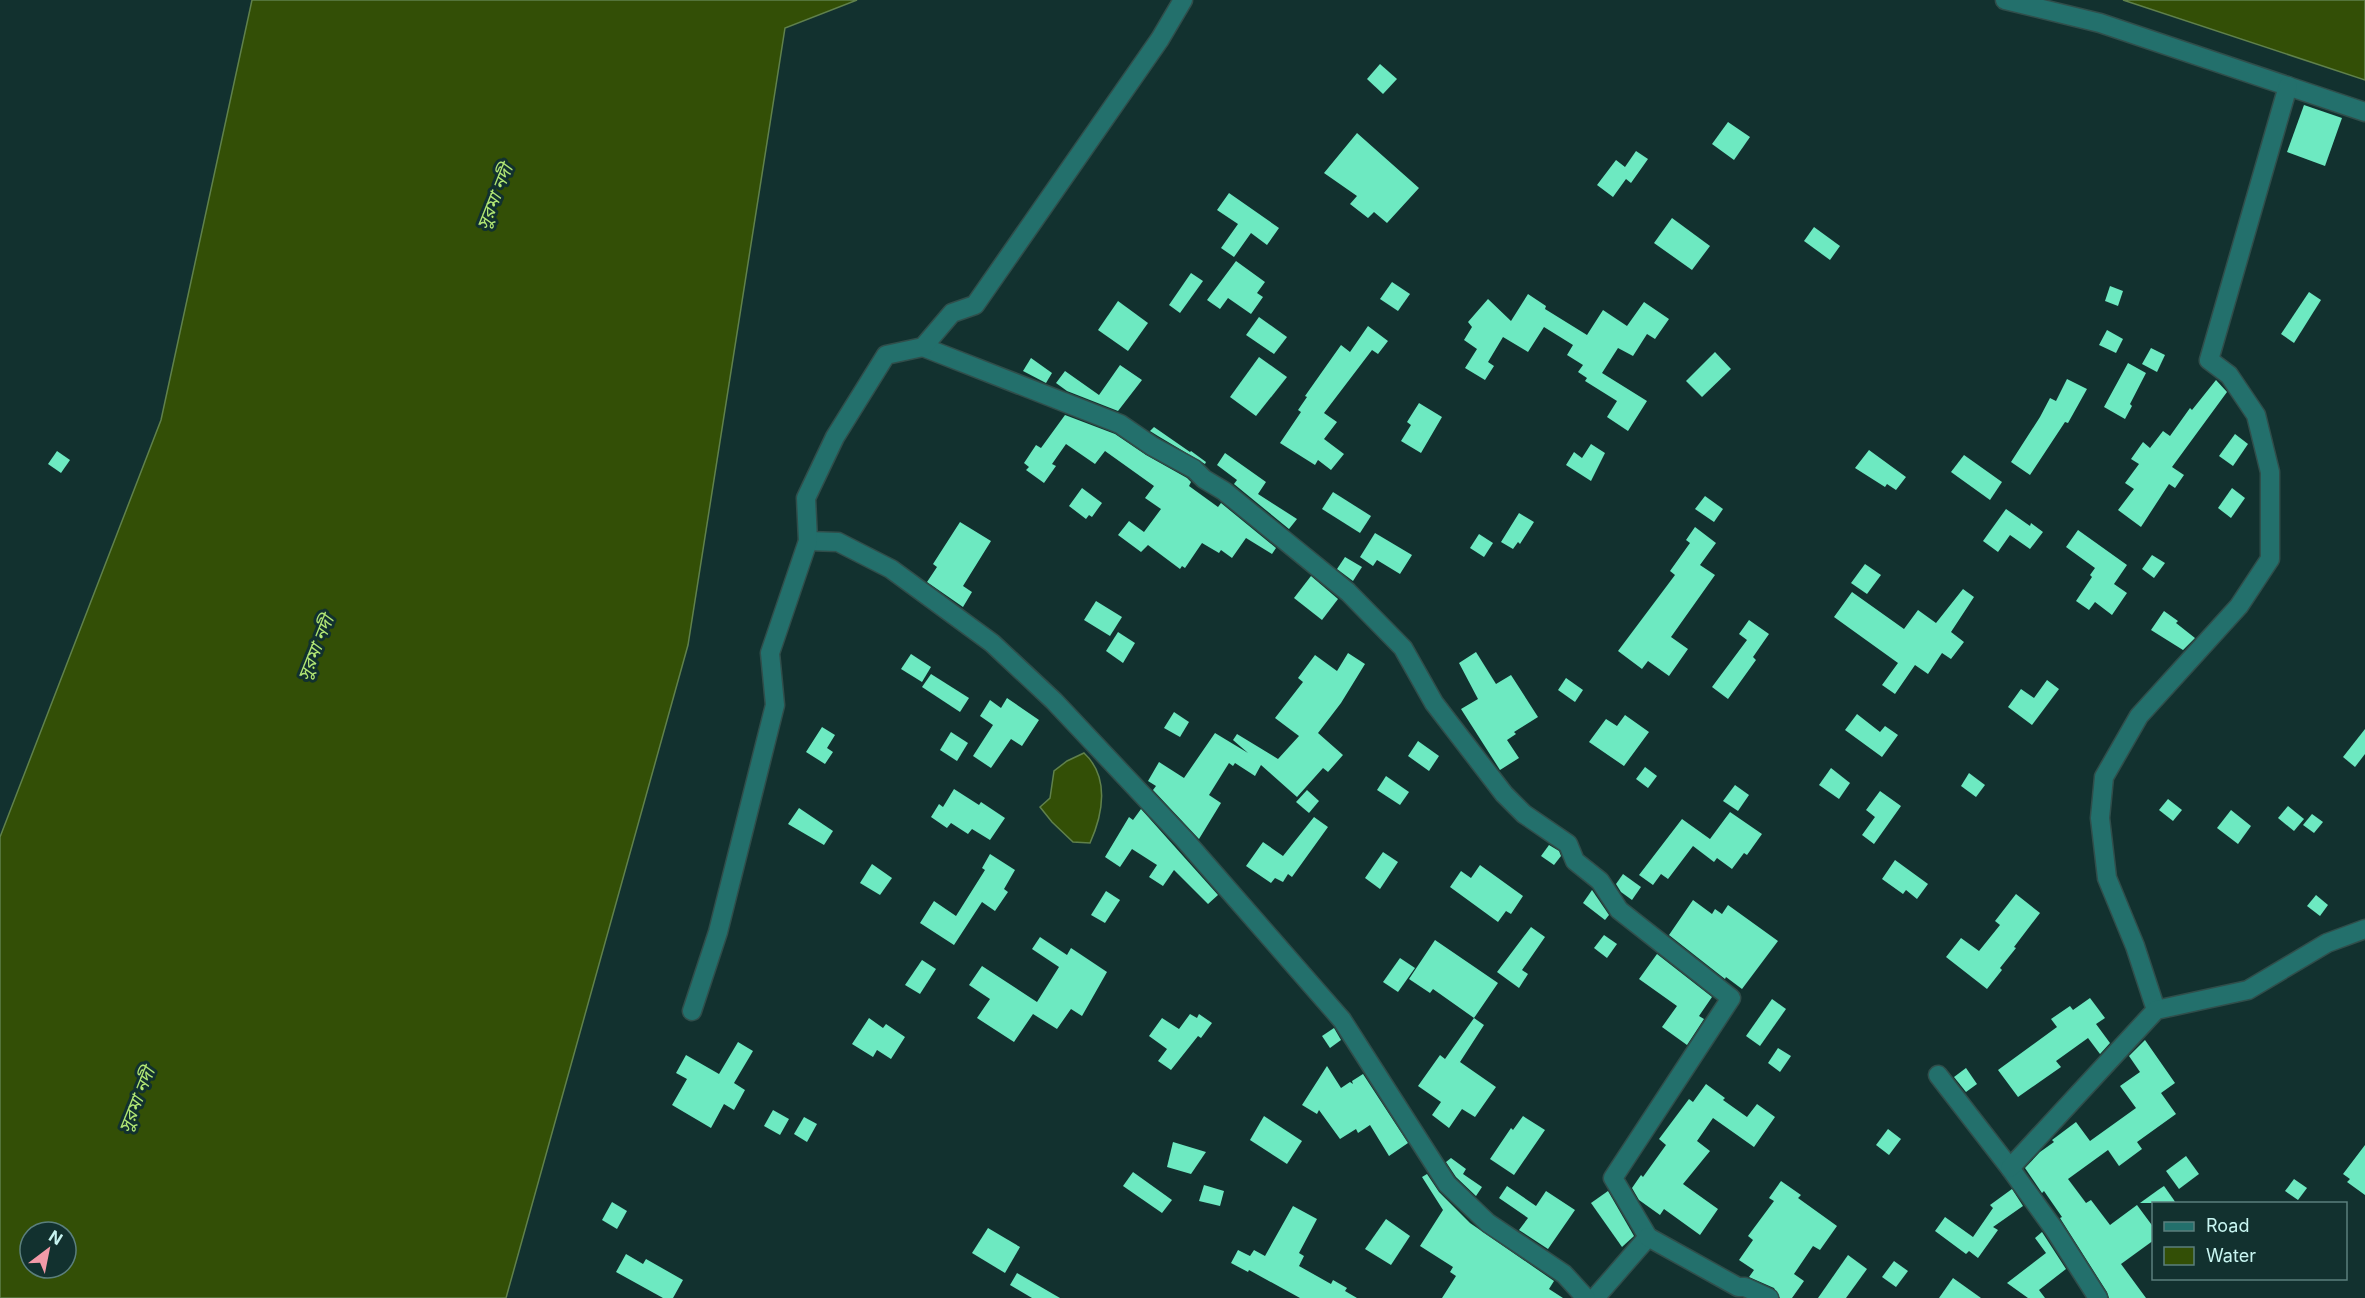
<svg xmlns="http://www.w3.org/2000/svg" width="2365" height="1298" viewBox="0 0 2365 1298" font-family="Inter,'Noto Sans Bengali',sans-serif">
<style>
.water{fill:#334f06;stroke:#60814c;stroke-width:1.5;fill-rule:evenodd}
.building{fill:#6de9c1}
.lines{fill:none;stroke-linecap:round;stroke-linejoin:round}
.street-casing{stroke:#304e4b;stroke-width:21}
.street{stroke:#23706c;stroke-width:18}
.labels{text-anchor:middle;stroke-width:6;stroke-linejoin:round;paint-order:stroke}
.water-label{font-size:18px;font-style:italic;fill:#b3e875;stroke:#12312f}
</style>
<rect width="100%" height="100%" fill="#12312f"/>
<!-- water -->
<g class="water">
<path d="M 252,0 L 857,0 L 785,28 L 688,645 L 506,1298 L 0,1298 L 0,837 L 161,420 ZM 30,1232 L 66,1232 L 66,1268 L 30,1268 Z"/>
<polygon points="2123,0 2365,0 2365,80"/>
<path d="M 1084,753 C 1110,777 1103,814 1090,843 L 1073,842 L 1052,822 L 1040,807 L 1050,798 L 1054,771 L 1067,761 Z"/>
</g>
<!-- building -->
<g class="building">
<polygon points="1380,64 1397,79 1383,94 1367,79"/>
<polygon points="2304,105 2342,118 2325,166 2287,152"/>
<polygon points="1728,122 1750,137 1734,160 1712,144"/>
<polygon points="1357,133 1419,188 1387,223 1374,212 1368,218 1350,204 1357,196 1324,173"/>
<polygon points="1636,151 1648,159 1631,183 1626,179 1613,197 1597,185 1616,160 1625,167"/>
<polygon points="1229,193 1279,228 1267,245 1251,233 1234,257 1221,248 1238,224 1217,210"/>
<polygon points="1672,218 1710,246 1692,270 1654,243"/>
<polygon points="1814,227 1840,246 1830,260 1804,241"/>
<polygon points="1236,261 1265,282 1257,293 1263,297 1251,314 1228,298 1220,309 1207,300"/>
<polygon points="1191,273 1203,281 1180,313 1169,305"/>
<polygon points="1392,282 1410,294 1398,311 1380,299"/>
<polygon points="2110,286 2123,291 2118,306 2105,301"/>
<polygon points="2309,292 2321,300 2294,343 2281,334"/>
<polygon points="1528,294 1546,306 1545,309 1587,335 1603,310 1627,326 1644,302 1669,319 1655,339 1647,334 1633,356 1618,348 1602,373 1647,401 1628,431 1607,417 1617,401 1585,381 1587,378 1578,372 1583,365 1567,355 1573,345 1544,327 1528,352 1503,337 1488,362 1494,366 1485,380 1465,368 1477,349 1464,340 1472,327 1468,322 1488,299 1511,321"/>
<polygon points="1118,301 1148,323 1128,351 1098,330"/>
<polygon points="1259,317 1287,337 1274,354 1246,335"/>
<polygon points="1368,326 1388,341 1378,354 1372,350 1324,413 1337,422 1324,439 1344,454 1331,470 1318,460 1315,465 1280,443 1301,412 1298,410 1307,397 1305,396 1341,345 1350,352"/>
<polygon points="2107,330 2123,339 2116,353 2099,345"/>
<polygon points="2151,348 2165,355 2157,372 2142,364"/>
<polygon points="1715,352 1731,369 1702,397 1686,381"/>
<polygon points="1259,357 1287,377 1256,416 1230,397"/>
<polygon points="1031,358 1052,373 1046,383 1023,371"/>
<polygon points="2128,363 2146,373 2130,404 2132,406 2125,419 2104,407"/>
<polygon points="1120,365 1142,380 1118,411 1067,391 1056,383 1065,371 1099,395"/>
<polygon points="2067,379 2087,389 2068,423 2065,422 2030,475 2011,462 2040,417 2050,398 2056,401"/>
<polygon points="2216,380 2227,392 2172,467 2184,475 2175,488 2169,484 2141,527 2118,510 2134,489 2125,483 2139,464 2131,459 2143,442 2150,448 2163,431 2170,436 2190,408 2192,410"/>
<polygon points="1419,403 1442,417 1421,453 1401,441 1411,425 1407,422"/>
<polygon points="1065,415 1115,434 1146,455 1187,478 1191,482 1189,486 1218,507 1221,503 1276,548 1272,554 1246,538 1232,558 1221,550 1219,553 1202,543 1185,568 1182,566 1180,569 1148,545 1141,552 1118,535 1129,521 1144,532 1161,509 1145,498 1154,486 1105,451 1095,464 1066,444 1052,464 1056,466 1044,483 1026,470 1029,467 1024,463 1036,445 1041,448"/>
<polygon points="1154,427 1190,452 1191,451 1206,462 1205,464 1158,436 1150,431"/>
<polygon points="2235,434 2248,444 2233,466 2219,456"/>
<polygon points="1591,444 1605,453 1591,481 1566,465 1574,452 1582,458"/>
<polygon points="1869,450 1906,477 1896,490 1887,484 1885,487 1855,468"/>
<polygon points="57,451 70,460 61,473 48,464"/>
<polygon points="1225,453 1266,482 1258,494 1297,519 1289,529 1234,484 1237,480 1217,465"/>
<polygon points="1964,455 2002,482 1990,500 1951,472"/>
<polygon points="1082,488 1102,503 1092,517 1089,515 1086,519 1069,506"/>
<polygon points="2232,488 2245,498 2231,518 2218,508"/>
<polygon points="1333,492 1371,516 1360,533 1322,509"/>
<polygon points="1705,496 1723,509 1714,522 1695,509"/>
<polygon points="2006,509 2030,526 2031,523 2043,532 2030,549 2010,535 1998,552 1983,541"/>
<polygon points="1519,513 1534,522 1520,544 1518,542 1513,549 1501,542"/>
<polygon points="960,522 991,541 963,586 972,592 963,607 927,582 937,567 933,564"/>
<polygon points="1695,527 1716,543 1700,565 1715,575 1671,637 1688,649 1669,676 1648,661 1642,669 1618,651 1675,575 1670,571 1690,543 1686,540"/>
<polygon points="2078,530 2127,565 2114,584 2127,593 2112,615 2095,602 2089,610 2076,601 2092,577 2090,575 2095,568 2066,547"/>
<polygon points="1375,533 1412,555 1400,574 1377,560 1373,566 1360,557"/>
<polygon points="1479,534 1493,543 1484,557 1470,548"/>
<polygon points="2152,555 2165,563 2154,578 2142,569"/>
<polygon points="1345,557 1362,567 1353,581 1337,569"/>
<polygon points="1865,564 1881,575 1867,594 1851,583"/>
<polygon points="1311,576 1338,599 1322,620 1294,598"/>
<polygon points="1963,589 1974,597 1951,632 1964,642 1951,659 1942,653 1928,674 1915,665 1895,694 1882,685 1898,663 1834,617 1852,592 1904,629 1918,610 1936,623"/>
<polygon points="1096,601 1122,617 1110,636 1084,620"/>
<polygon points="2164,611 2178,621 2176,623 2195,638 2183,650 2151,630"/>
<polygon points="1749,620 1769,634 1753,657 1756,660 1728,699 1712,687 1747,640 1739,634"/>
<polygon points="1118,632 1135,643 1123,663 1106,651"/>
<polygon points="1476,652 1496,684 1511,675 1538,717 1514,732 1516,734 1507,740 1519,758 1500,770 1461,709 1478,699 1459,663"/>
<polygon points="1348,653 1365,664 1341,703 1318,733 1343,755 1328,772 1323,768 1297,797 1261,765 1255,776 1235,763 1233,766 1229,763 1209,795 1221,803 1199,839 1153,790 1156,786 1148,781 1159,762 1184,778 1215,733 1248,753 1233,740 1237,734 1278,759 1299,736 1275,718 1303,682 1298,678 1315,655 1337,671"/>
<polygon points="911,654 931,667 922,682 901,669"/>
<polygon points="931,674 969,698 960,712 922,687"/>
<polygon points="1566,678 1583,690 1575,702 1558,690"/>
<polygon points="2047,680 2059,689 2032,725 2008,707 2021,689 2034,698"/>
<polygon points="1007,698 1039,720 1022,746 1011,739 991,768 973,756 993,725 980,716 990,700 1001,708"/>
<polygon points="1174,712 1189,722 1180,737 1164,728"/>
<polygon points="1857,714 1880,732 1885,726 1898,735 1882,757 1845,730"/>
<polygon points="1625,715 1649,732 1624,766 1589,742 1606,719 1617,726"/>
<polygon points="822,727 835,735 827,748 833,752 825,764 806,752"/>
<polygon points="2365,729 2365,754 2355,767 2343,757"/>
<polygon points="951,732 968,743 957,761 940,750"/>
<polygon points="1418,741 1439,756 1429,771 1408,756"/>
<polygon points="1645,767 1657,776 1648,788 1636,779"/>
<polygon points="1831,768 1850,783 1839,799 1819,785"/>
<polygon points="1969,773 1985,785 1976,797 1961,786"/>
<polygon points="1386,776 1409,792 1400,805 1377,790"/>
<polygon points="1735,785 1749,795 1738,811 1723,801"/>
<polygon points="954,789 979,805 981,802 1005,818 990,840 972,829 968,834 951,823 947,828 931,817 939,804 943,807"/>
<polygon points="1307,790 1319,801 1309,813 1296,802"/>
<polygon points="1880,791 1901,806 1874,844 1862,835 1875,817 1866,810"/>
<polygon points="2168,799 2182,810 2173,821 2159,810"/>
<polygon points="2288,806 2304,819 2294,831 2278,818"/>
<polygon points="799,808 833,831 824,845 788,824"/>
<polygon points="1141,809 1218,895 1208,904 1174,870 1163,886 1149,877 1157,865 1132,849 1120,867 1105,857 1129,817 1133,820"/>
<polygon points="2231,810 2251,826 2238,844 2217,828"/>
<polygon points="1730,812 1762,834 1747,855 1744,853 1732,869 1717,858 1714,862 1693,846 1668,879 1661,874 1653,885 1639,875 1682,819 1710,839"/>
<polygon points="2312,814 2323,822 2314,833 2303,825"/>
<polygon points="1314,817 1328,827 1292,877 1288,874 1283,882 1275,878 1271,883 1246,866 1263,842 1283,856"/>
<polygon points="1549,845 1559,851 1561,856 1554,865 1541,856"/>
<polygon points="1383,852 1398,862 1380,889 1365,878"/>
<polygon points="990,854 1015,870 1004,889 1008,892 995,911 982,902 954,945 920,923 934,901 956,916 985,870 982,868"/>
<polygon points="1895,860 1928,884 1917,899 1906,890 1903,894 1882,879"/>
<polygon points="872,864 892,878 880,895 860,883"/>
<polygon points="1480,865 1523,896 1511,914 1506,911 1498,922 1450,887 1461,871 1471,878"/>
<polygon points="1623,874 1641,887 1632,900 1621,892 1616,884"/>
<polygon points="1592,890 1609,915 1605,920 1583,903"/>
<polygon points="1106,891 1120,900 1105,923 1091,915"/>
<polygon points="2016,894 2040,913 2014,947 2016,948 2000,968 2002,970 1987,989 1946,957 1961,938 1979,951 2000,925 1995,921"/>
<polygon points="2316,895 2328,905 2320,916 2307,906"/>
<polygon points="1693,900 1712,914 1715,909 1722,914 1728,905 1778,941 1742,989 1726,977 1725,979 1669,935"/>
<polygon points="1531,927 1545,937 1522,970 1528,974 1519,988 1497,972"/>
<polygon points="1604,935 1617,944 1607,958 1594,948"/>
<polygon points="1040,937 1067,955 1071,948 1107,972 1082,1016 1071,1009 1057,1029 1033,1014 1014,1042 977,1018 990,999 969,985 982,966 1037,1002 1059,967 1032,949"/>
<polygon points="1435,940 1498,983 1474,1018 1433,989 1430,993 1409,979"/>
<polygon points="1657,954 1712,997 1699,1016 1704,1019 1687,1045 1662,1027 1677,1006 1639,979"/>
<polygon points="1400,958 1415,968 1398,992 1383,982"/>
<polygon points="922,960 936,969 920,994 905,985"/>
<polygon points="2090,998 2105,1018 2096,1024 2110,1043 2100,1054 2088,1038 2056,1061 2061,1067 2018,1097 1998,1070 2057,1027 2051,1019 2070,1006 2073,1010"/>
<polygon points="1772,999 1786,1009 1760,1046 1746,1036"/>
<polygon points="1190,1014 1197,1018 1199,1014 1212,1023 1201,1038 1198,1036 1171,1070 1158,1061 1167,1049 1149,1036 1162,1018 1179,1029"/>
<polygon points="869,1018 883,1028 886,1024 905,1037 891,1059 877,1050 873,1057 852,1044"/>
<polygon points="1474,1018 1484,1025 1460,1062 1496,1087 1475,1117 1462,1109 1449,1128 1432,1115 1441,1102 1418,1086 1440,1055 1445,1059"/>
<polygon points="1334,1028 1341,1040 1330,1048 1322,1036"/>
<polygon points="2145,1040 2175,1083 2161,1093 2176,1114 2137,1142 2142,1149 2119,1166 2108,1150 2068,1179 2086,1203 2091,1200 2110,1225 2137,1205 2154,1228 2154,1240 2121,1264 2146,1298 2109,1298 2107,1292 2060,1218 2062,1217 2044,1191 2042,1193 2025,1168 2040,1152 2054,1142 2052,1140 2076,1122 2090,1141 2136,1108 2120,1086 2140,1072 2129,1056"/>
<polygon points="738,1042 753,1051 734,1083 745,1090 734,1110 724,1104 711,1128 672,1105 687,1079 676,1073 686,1055 719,1074"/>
<polygon points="1778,1048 1791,1056 1780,1072 1768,1063"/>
<polygon points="1327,1066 1341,1088 1350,1082 1353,1084 1352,1081 1363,1074 1408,1143 1389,1156 1370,1125 1358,1133 1356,1129 1340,1139 1319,1110 1317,1114 1302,1105"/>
<polygon points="1966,1068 1977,1084 1966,1092 1954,1077"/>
<polygon points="1706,1084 1725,1098 1723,1100 1747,1117 1757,1104 1775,1117 1754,1147 1713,1118 1697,1141 1710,1151 1683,1184 1718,1209 1700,1235 1664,1209 1660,1215 1639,1200 1632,1188 1641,1175 1643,1177 1666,1145 1659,1139 1689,1099 1693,1102"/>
<polygon points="773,1110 789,1119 780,1135 764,1126"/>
<polygon points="1264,1116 1302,1141 1287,1164 1250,1140"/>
<polygon points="1523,1116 1545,1130 1514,1175 1490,1159 1511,1128 1513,1130"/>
<polygon points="804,1117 817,1124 807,1142 794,1134"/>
<polygon points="1888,1129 1901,1139 1889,1155 1876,1145"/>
<polygon points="1173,1142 1206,1152 1191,1174 1167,1167"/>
<polygon points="2365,1145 2365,1195 2347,1182 2350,1179 2343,1174"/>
<polygon points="2186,1156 2199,1174 2179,1189 2166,1171"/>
<polygon points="1451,1158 1466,1169 1463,1174 1482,1187 1476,1196 1456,1177 1446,1162"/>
<polygon points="1133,1172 1172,1200 1162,1213 1123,1186"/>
<polygon points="1427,1174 1439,1192 1470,1223 1554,1281 1549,1289 1563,1298 1442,1298 1456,1276 1450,1272 1453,1267 1420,1246 1443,1210 1422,1177"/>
<polygon points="2294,1179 2307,1188 2298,1200 2285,1191"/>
<polygon points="1781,1181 1801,1195 1798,1198 1837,1226 1820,1250 1813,1246 1794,1274 1804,1281 1792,1298 1780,1298 1774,1288 1749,1277 1754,1270 1739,1260 1753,1240 1748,1236 1774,1201 1769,1198"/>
<polygon points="1204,1185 1224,1191 1220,1206 1199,1201"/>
<polygon points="1507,1186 1536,1206 1546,1191 1575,1210 1548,1249 1519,1230 1528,1218 1499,1198"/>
<polygon points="2164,1186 2176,1203 2140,1203 2158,1190"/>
<polygon points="2012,1189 2023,1206 1993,1227 1998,1230 1978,1258 1969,1251 1966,1254 1935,1231 1945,1217 1973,1237 1993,1208 1990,1205"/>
<polygon points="1608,1191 1634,1236 1622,1247 1591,1203"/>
<polygon points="612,1202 627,1211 617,1229 602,1220"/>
<polygon points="1293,1206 1317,1219 1299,1253 1304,1256 1299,1266 1331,1284 1333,1280 1347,1288 1345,1291 1357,1298 1300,1298 1249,1270 1248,1272 1231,1263 1238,1250 1250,1256 1254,1250 1265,1256"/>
<polygon points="1386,1219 1410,1236 1391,1265 1365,1249"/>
<polygon points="988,1228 1020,1247 1005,1273 972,1253"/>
<polygon points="2042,1232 2066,1269 2039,1290 2045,1298 2028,1298 2007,1283 2046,1253 2035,1238"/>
<polygon points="626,1254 643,1264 646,1259 683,1280 673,1298 663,1298 616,1272"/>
<polygon points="1848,1255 1867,1269 1846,1298 1818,1298"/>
<polygon points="1894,1261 1908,1271 1896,1287 1882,1277"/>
<polygon points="1017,1273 1060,1298 1032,1298 1010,1285"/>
<polygon points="1953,1278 1981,1298 1939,1298"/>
</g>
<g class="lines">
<!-- street casing -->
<g class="street-casing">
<g id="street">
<polyline points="2005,0 2100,23 2365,112"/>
<polyline points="923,347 1120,424 1152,446 1194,469 1204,479 1224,491 1348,592 1403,648 1434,703 1504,794 1524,814 1568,844 1575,861 1600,881 1619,910 1731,998 1613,1178 1648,1237 1595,1298"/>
<polyline points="808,541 838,542 891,569 992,643 1054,701 1184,839 1342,1020 1447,1184 1488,1223 1564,1274 1586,1298"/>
<polyline points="2156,1010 2135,946 2107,878 2100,818 2104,777 2139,716 2239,606 2270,559 2270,472 2256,415 2229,375 2209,360 2288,86"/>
<polyline points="692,1011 718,932 775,705 770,653 808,541 806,498 835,437 886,355 923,347 952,313 975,305 1160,39 1183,0"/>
<polyline points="1938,1075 2010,1168 2054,1229 2098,1298"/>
<polyline points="2010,1168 2156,1010 2248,990 2327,943 2365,929"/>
<polyline points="1648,1237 1738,1287 1745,1287 1769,1298"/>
</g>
</g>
<!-- street -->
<use href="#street" class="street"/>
</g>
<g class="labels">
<!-- water labels -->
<g class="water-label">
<text transform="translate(495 197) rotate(-68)" y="6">সুরমা নদী</text>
<text transform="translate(316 648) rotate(-68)" y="6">সুরমা নদী</text>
<text transform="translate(137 1100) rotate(-68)" y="6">সুরমা নদী</text>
</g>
</g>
<!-- legend -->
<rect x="2152" y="1202" width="195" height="78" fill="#12312f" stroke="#5b7f7d" stroke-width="1.5"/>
<rect x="2164" y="1222" width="30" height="9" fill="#23706c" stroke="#5b7f7d" stroke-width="1.5"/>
<text x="2206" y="1232" font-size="18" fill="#c8f5f1">Road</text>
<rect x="2164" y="1247" width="30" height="18" fill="#334f06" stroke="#5b7f7d" stroke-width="1.5"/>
<text x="2206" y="1262" font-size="18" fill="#c8f5f1">Water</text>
<!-- north arrow -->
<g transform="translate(48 1250) rotate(32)"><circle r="28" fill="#12312f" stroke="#5b7f7d" stroke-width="1.5"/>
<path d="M0-4.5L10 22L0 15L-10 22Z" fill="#f39aa8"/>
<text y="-9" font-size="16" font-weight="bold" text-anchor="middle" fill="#c8f5f1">N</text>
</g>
</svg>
